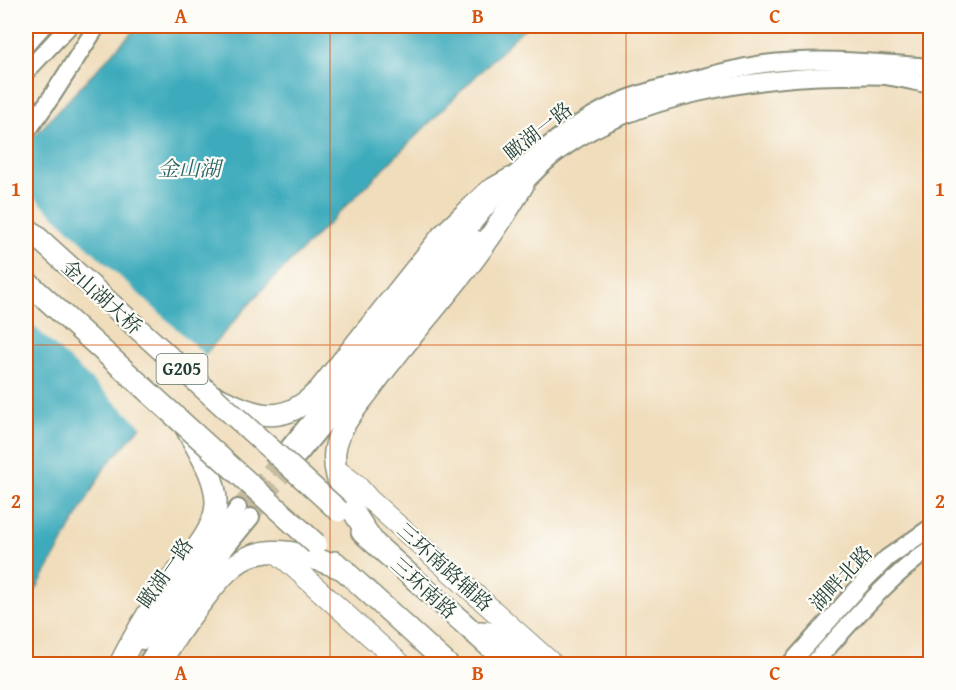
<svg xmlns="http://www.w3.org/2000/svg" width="956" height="690" viewBox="0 0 956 690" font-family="'Gentium Book Plus','Noto Serif SC',serif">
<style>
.water{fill:#3dabbc;stroke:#2e7478;stroke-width:1.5}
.pier{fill:#f0ddbc}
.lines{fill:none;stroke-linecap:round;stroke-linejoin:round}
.tertiary-tunnel{stroke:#c6bda1;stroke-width:16;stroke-dasharray:16 8;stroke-linecap:butt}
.tertiary-casing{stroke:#888d78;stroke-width:20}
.primary-casing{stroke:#888d78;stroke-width:22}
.trunk-casing{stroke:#888d78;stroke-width:24}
.tertiary{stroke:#fff;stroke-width:16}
.primary{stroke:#fff;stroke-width:20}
.trunk{stroke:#fff;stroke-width:21}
.trunk-bridge-casing{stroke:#888d78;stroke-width:24;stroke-linecap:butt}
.trunk-bridge{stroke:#fff;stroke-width:21}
.grid{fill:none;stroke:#d45610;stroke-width:1.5;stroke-opacity:0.55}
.labels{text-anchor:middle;stroke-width:4.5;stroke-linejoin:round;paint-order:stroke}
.shield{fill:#fdfcf7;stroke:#62766e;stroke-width:1.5}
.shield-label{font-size:18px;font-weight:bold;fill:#1f3d34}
.street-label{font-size:20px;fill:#1f3d34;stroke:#fdfcf7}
.water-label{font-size:21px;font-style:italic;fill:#2a6464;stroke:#fdfcf7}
.neatline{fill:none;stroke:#d45610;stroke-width:2}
.grid-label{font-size:20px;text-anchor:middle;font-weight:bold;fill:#d45610}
</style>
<rect width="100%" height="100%" fill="#fdfcf7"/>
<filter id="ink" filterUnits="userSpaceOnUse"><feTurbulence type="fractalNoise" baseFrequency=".0167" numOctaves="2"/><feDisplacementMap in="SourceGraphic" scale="12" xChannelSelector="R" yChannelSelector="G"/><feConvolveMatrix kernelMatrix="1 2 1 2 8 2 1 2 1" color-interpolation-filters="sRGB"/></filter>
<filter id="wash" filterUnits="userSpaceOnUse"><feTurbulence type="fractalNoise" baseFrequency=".008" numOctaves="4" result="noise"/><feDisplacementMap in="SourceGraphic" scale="24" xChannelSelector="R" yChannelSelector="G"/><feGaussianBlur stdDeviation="1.35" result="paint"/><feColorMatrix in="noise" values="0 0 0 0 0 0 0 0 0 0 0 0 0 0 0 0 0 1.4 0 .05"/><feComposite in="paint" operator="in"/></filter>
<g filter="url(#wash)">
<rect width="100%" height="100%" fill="#f0ddbc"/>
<!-- water -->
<polygon class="water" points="138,26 529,26 520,32 261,291 105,467 26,607 26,145"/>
<!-- pier -->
<polygon class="pier" points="26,190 207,357 143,428 26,319"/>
</g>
<g filter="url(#ink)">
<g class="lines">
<!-- tertiary-tunnel -->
<g class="tertiary-tunnel">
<polyline points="238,508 287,450"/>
<polyline points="251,517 296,458"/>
</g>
<!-- tertiary casing -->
<g class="tertiary-casing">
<g id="tertiary">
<polyline points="26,45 43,26"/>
<polyline points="26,72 69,26"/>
<polyline points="26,133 52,96 97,26"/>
<path d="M 515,194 C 530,176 546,160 565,147 C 635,97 755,77 840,76 C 855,76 871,75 886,76 C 901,78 916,82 930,85"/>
<path d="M 289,447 L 510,179 C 546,144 587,113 635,96 C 655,89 676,84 696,79 C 719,73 741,67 764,64 C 815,57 868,62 919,66 L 930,69"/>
<polyline points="298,456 477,239"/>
<polyline points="143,641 175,593 238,508"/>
<polyline points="146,664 206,572 251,517"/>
<polyline points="790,664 868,577 887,558 930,528"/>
<path d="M 813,664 C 850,624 885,580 930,549"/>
</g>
</g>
<!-- primary casing -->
<g class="primary-casing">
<g id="primary">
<polyline points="337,470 356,484 370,500 553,664"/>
<polyline points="274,551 289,563 401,664"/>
</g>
</g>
<!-- trunk casing -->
<g class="trunk-casing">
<g id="trunk">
<path d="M 216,397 C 259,417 284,427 320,389 L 442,236 L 489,191 L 510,179"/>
<polyline points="362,532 509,664"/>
<path d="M 373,541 C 356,516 331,484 335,451 C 338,428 354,410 368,392 C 396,353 429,316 459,278 C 483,249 504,217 523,185"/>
<polyline points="335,562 447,664"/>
<polyline points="480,632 491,633 540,664"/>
<path d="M 120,664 C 132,640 146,616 161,593 C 178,568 215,536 216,504 C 217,478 198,451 186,428"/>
<path d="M 160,664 C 172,641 188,619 204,599 C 213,587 223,574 235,565 C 268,539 311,556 345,570"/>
</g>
</g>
<!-- tertiary -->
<use href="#tertiary" class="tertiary"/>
<!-- primary -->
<use href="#primary" class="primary"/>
<!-- trunk -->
<use href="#trunk" class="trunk"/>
<!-- trunk-bridge casing -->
<g class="trunk-bridge-casing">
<g id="trunk-bridge">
<polyline points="26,227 339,511"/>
<polyline points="26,281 316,544"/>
</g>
</g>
<!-- trunk-bridge -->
<use href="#trunk-bridge" class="trunk-bridge"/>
</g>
</g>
<!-- grid -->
<path class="grid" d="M 330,26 L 330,664M 626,26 L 626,664M 26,345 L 930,345"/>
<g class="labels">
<!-- shield labels -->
<rect class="shield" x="156.5" y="354" width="51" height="30" rx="4.5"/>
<g class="shield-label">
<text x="182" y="375">G205</text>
</g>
<!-- street labels -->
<g class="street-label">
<text transform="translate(538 131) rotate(-38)" y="7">瞰湖一路</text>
<text transform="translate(102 297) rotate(42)" y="7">金山湖大桥</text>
<text transform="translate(445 567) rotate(42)" y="7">三环南路辅路</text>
<text transform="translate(165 573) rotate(-55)" y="7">瞰湖一路</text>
<text transform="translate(841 578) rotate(-47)" y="7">湖畔北路</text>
<text transform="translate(424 588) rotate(42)" y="7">三环南路</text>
</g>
<!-- water labels -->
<g class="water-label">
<text x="189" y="176">金山湖</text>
</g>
</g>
<!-- margin -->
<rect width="956" height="690" fill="none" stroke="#fdfcf7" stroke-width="66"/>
<rect x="33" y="33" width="890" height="624" class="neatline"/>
<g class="grid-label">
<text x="181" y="23">A</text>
<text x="478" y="23">B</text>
<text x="775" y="23">C</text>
<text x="16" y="196">1</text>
<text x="940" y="196">1</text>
<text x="16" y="508">2</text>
<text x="940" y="508">2</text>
<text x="181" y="680">A</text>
<text x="478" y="680">B</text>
<text x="775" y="680">C</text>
</g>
</svg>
